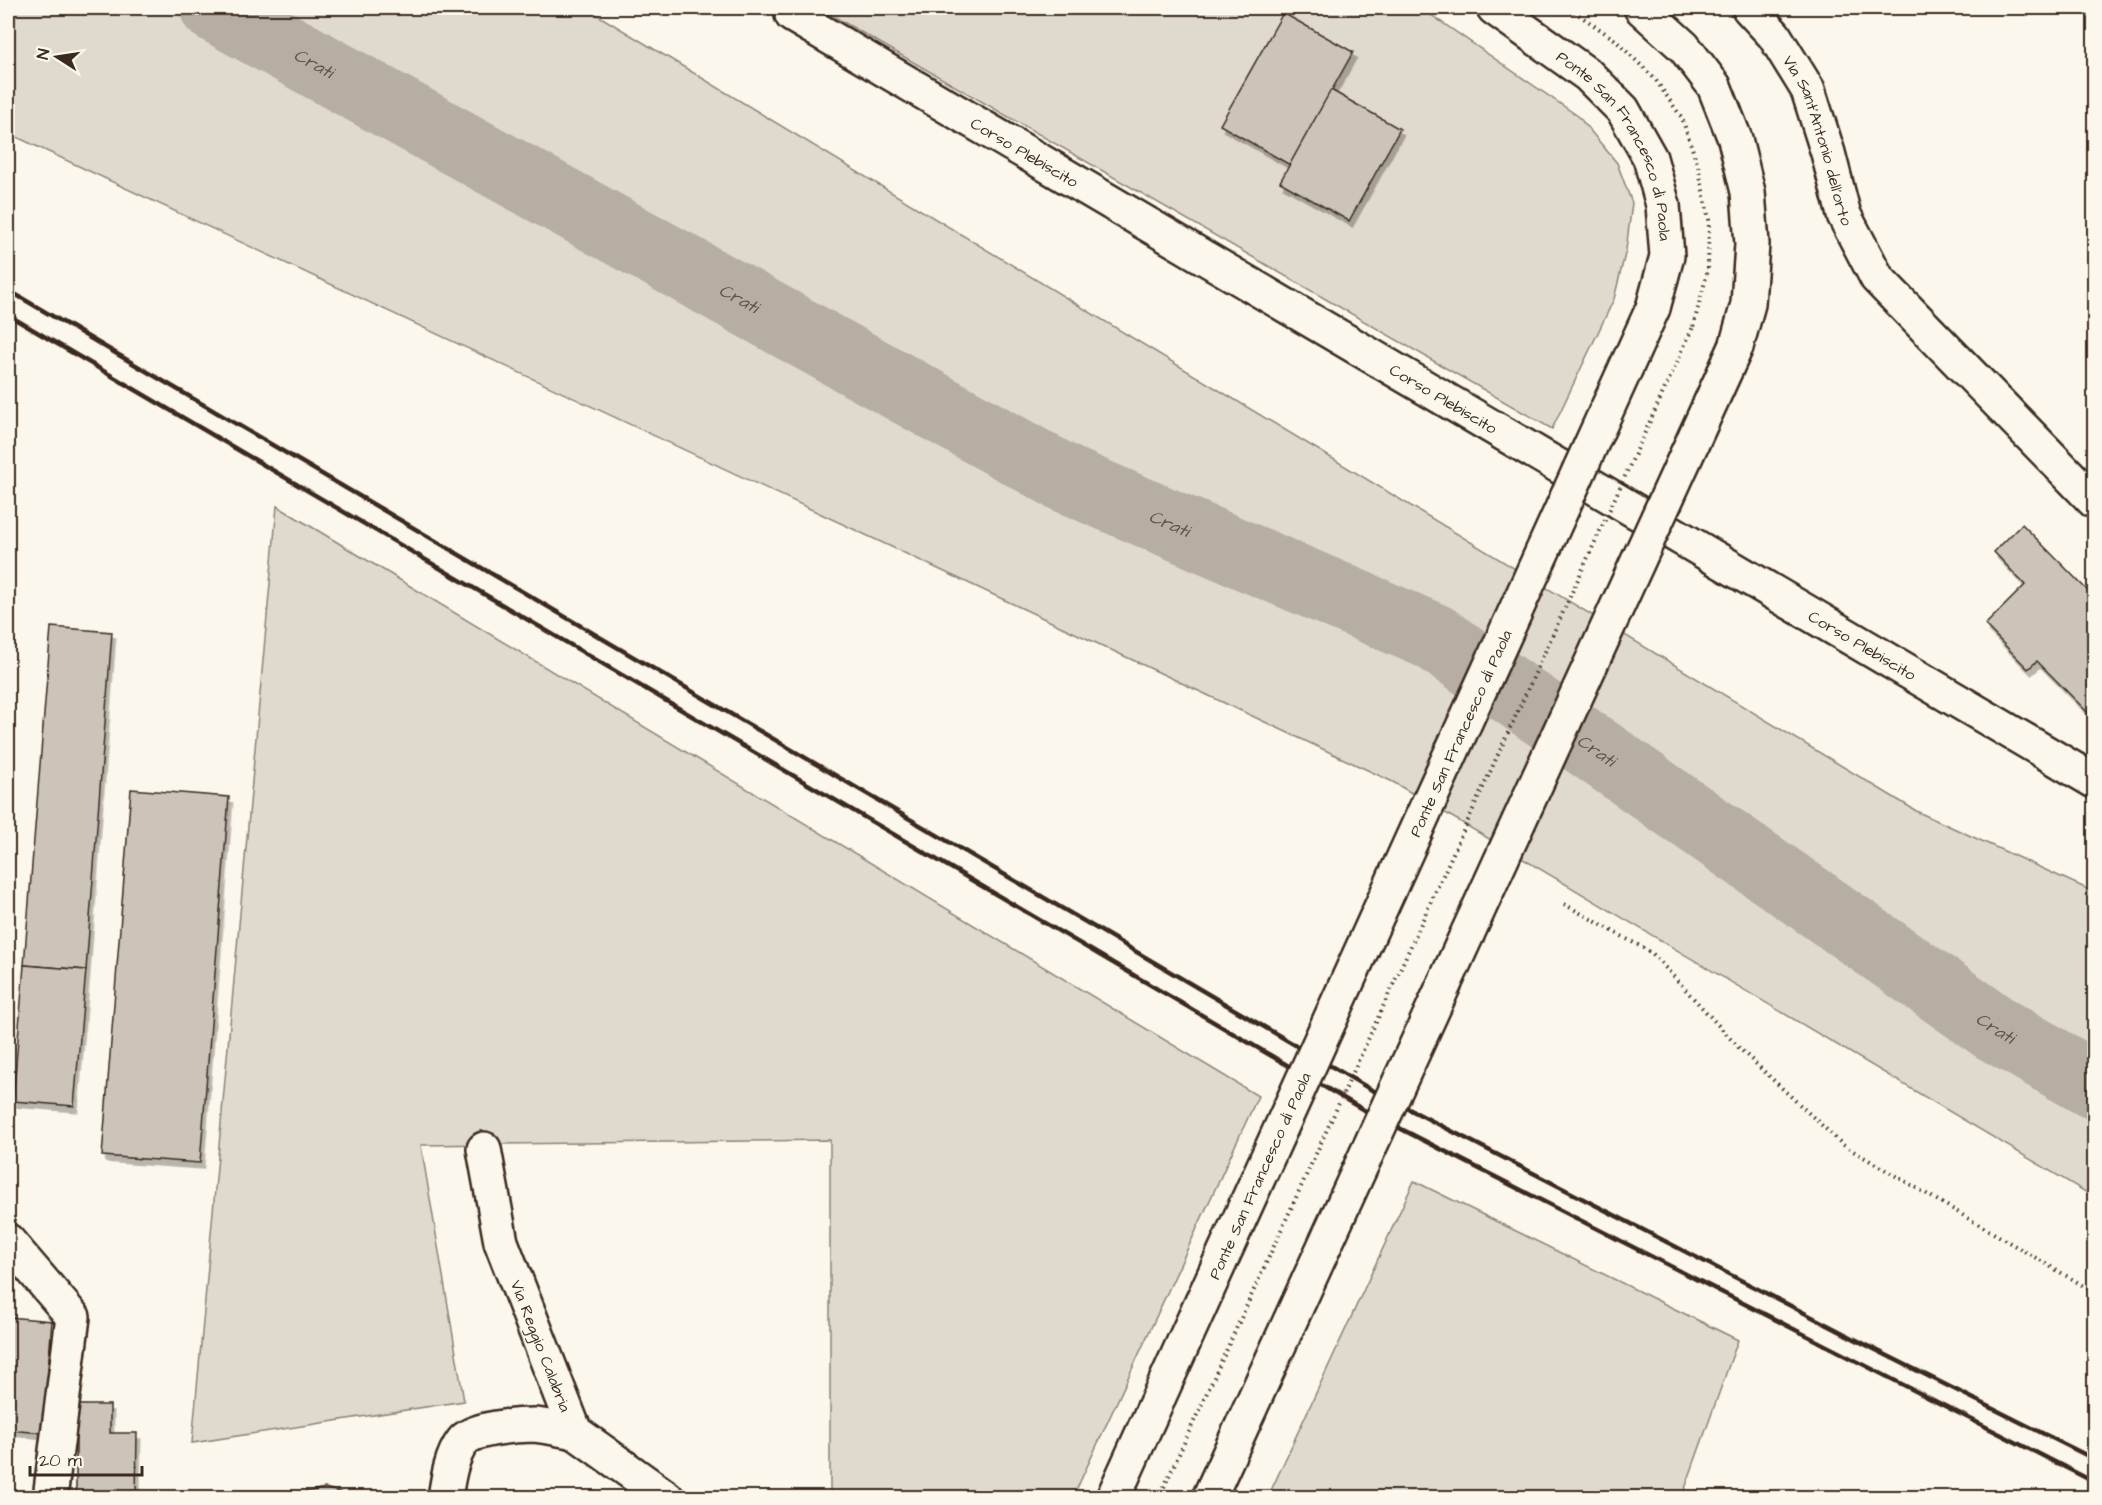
<svg xmlns="http://www.w3.org/2000/svg" width="2102" height="1505" viewBox="0 0 2102 1505" font-family="'Architects Daughter',sans-serif">
<style>
.green{fill:#dfd9ce;stroke:#8d8276;stroke-width:1.5}
.lines{fill:none;stroke-linecap:round;stroke-linejoin:round}
.river{stroke:#b6aea2;stroke-width:68}
.building{fill:#ccc4b9;stroke:#3b2a1e;stroke-width:1.5;filter:url(#shadow)}
.street-casing{stroke:#3b2a1e;stroke-width:38}
.secondary-casing{stroke:#3b2a1e;stroke-width:38}
.path{stroke:#3b2a1e;stroke-width:4;stroke-dasharray:1.5 4.5;stroke-linecap:butt}
.street{stroke:#fbf7ec;stroke-width:33}
.secondary{stroke:#fbf7ec;stroke-width:33}
.rail{stroke:#3b2a1e;stroke-width:4.5}
.street-bridge-casing{stroke:#3b2a1e;stroke-width:38;stroke-linecap:butt}
.path-bridge{stroke:#3b2a1e;stroke-width:4;stroke-dasharray:1.5 4.5;stroke-linecap:butt}
.street-bridge{stroke:#fbf7ec;stroke-width:33}
.labels{text-anchor:middle;stroke-width:6;stroke-linejoin:round;paint-order:stroke}
.street-label{font-size:16px;fill:#3b2a1e;stroke:#fbf7ec}
.water-label{font-size:18px;font-style:italic;fill:#605246;stroke:#fbf7ec}
</style>
<defs>
<filter id="shadow"><feDropShadow dx="3.5" dy="6" stdDeviation="0" flood-color="#0004"/></filter>
</defs>
<rect width="100%" height="100%" fill="#fbf7ec"/>
<filter id="ink" filterUnits="userSpaceOnUse"><feTurbulence type="fractalNoise" baseFrequency=".0167" numOctaves="2"/><feDisplacementMap in="SourceGraphic" scale="12" xChannelSelector="R" yChannelSelector="G"/><feConvolveMatrix kernelMatrix="1 2 1 2 8 2 1 2 1" color-interpolation-filters="sRGB"/></filter>
<g filter="url(#ink)">
<!-- green -->
<g class="green">
<polygon points="8,8 586,8 1918,812 2094,892 2094,1197 1393,782 8,133"/>
<polygon points="819,8 1421,8 1578,116 1617,163 1632,203 1626,250 1614,299 1552,429"/>
<polygon points="277,506 1258,1096 1073,1497 830,1497 830,1140 421,1145 464,1401 192,1443"/>
<polygon points="1414,1181 1738,1340 1682,1497 1268,1497"/>
</g>
<g class="lines">
<!-- river -->
<path class="river" id="s1" d="M 214,8 L 1066,479 L 1434,637 L 1996,1029 L 2094,1085"/>
</g>
<!-- building -->
<g class="building">
<polygon points="1283,13 1353,52 1290,165 1220,125"/>
<polygon points="1331,90 1400,129 1349,221 1280,182"/>
<polygon points="2022,524 2094,597 2094,719 2037,661 2028,669 1985,625 2025,585 1994,552"/>
<polygon points="51,627 112,632 86,970 24,965"/>
<polygon points="131,789 229,797 200,1163 102,1156"/>
<polygon points="24,965 86,970 74,1106 13,1101"/>
<polygon points="8,1317 52,1321 43,1433 8,1430"/>
<polygon points="76,1405 110,1405 110,1433 137,1433 136,1498 76,1498"/>
<polygon points="325,1488 359,1498 277,1498"/>
</g>
<g class="lines">
<!-- street casing -->
<g class="street-casing">
<g id="street">
<path id="s2" d="M 1494,8 L 1588,75 L 1623,110 L 1650,158 L 1663,205 L 1667,256 L 1653,308"/>
<polyline points="1641,8 1684,47 1714,86 1735,139 1748,192 1752,244 1748,304 1736,347"/>
<path id="s3" d="M 792,15 L 2094,781"/>
<path id="s4" d="M 484,1149 L 501,1242 L 575,1432 L 667,1498"/>
<polyline points="8,1241 73,1317 50,1498"/>
<path d="M 445,1498 C 448,1478 451,1457 463,1441 C 473,1428 518,1425 534,1425 C 547,1426 562,1430 575,1432"/>
</g>
</g>
<!-- secondary casing -->
<g class="secondary-casing">
<g id="secondary">
<path id="s5" d="M 1749,8 L 1774,35 L 1808,90 L 1828,153 L 1844,215 L 1877,278 L 2094,501"/>
</g>
</g>
<!-- path -->
<g class="path">
<polyline points="1569,8 1614,39 1655,79 1682,118 1698,166 1709,220 1708,270 1693,327"/>
<polyline points="1564,904 1652,953 1740,1049 1843,1145 2094,1292"/>
</g>
<!-- street -->
<use href="#street" class="street"/>
<!-- secondary -->
<use href="#secondary" class="secondary"/>
<!-- rail -->
<g class="rail">
<polyline points="8,290 1370,1089 1876,1350 2094,1459"/>
<polyline points="8,315 1362,1109 2094,1482"/>
</g>
<!-- street-bridge casing -->
<g class="street-bridge-casing">
<g id="street-bridge">
<path id="s6" d="M 1113,1498 L 1653,308"/>
<polyline points="1209,1498 1736,347"/>
</g>
</g>
<!-- path-bridge -->
<polyline class="path-bridge" points="1159,1498 1693,327"/>
<!-- street-bridge -->
<use href="#street-bridge" class="street-bridge"/>
</g>
</g>
<g class="labels">
<!-- street labels -->
<g class="street-label">
<text dy="6" stroke="none"><textPath href="#s5" startOffset="152">Via Sant'Antonio dell'orto</textPath></text>
<text dy="6" stroke="none"><textPath href="#s2" startOffset="192">Ponte San Francesco di Paola</textPath></text>
<text dy="6" stroke="none"><textPath href="#s3" startOffset="270">Corso Plebiscito</textPath></text>
<text dy="6" stroke="none"><textPath href="#s3" startOffset="756">Corso Plebiscito</textPath></text>
<text dy="6" stroke="none"><textPath href="#s3" startOffset="1242">Corso Plebiscito</textPath></text>
<text dy="6" stroke="none"><textPath href="#s6" startOffset="840">Ponte San Francesco di Paola</textPath></text>
<text dy="6" stroke="none"><textPath href="#s6" startOffset="354">Ponte San Francesco di Paola</textPath></text>
<text dy="6" stroke="none"><textPath href="#s4" startOffset="206">Via Reggio Calabria</textPath></text>
</g>
<!-- water labels -->
<g class="water-label">
<text dy="6" stroke="none"><textPath href="#s1" startOffset="114">Crati</textPath></text>
<text dy="6" stroke="none"><textPath href="#s1" startOffset="600">Crati</textPath></text>
<text dy="6" stroke="none"><textPath href="#s1" startOffset="1086">Crati</textPath></text>
<text dy="6" stroke="none"><textPath href="#s1" startOffset="1572">Crati</textPath></text>
<text dy="6" stroke="none"><textPath href="#s1" startOffset="2058">Crati</textPath></text>
</g>
</g>
<!-- margin -->
<rect width="2102" height="1505" fill="none" stroke="#fbf7ec" stroke-width="30"/>
<rect x="15" y="15" width="2072" height="1475" fill="none" stroke="#3b2a1e" stroke-width="2" filter="url(#ink)"/>
<!-- north arrow -->
<g transform="translate(57 57) rotate(282)" stroke="#fbf7ec" stroke-width="4.5" paint-order="stroke">
<path d="M0-4.5L10 22L0 15L-10 22Z" fill="#3b2a1e"/>
<text y="-9" font-size="16" font-weight="bold" text-anchor="middle" fill="#3b2a1e">N</text>
</g>
<!-- scale -->
<path d="M30 1466v9h112v-9" fill="none" stroke="#3b2a1e" stroke-width="3"/>
<text x="39" y="1466" font-size="18" fill="#3b2a1e" stroke="#fbf7ec" stroke-width="4.5" paint-order="stroke">20 m</text>
</svg>
